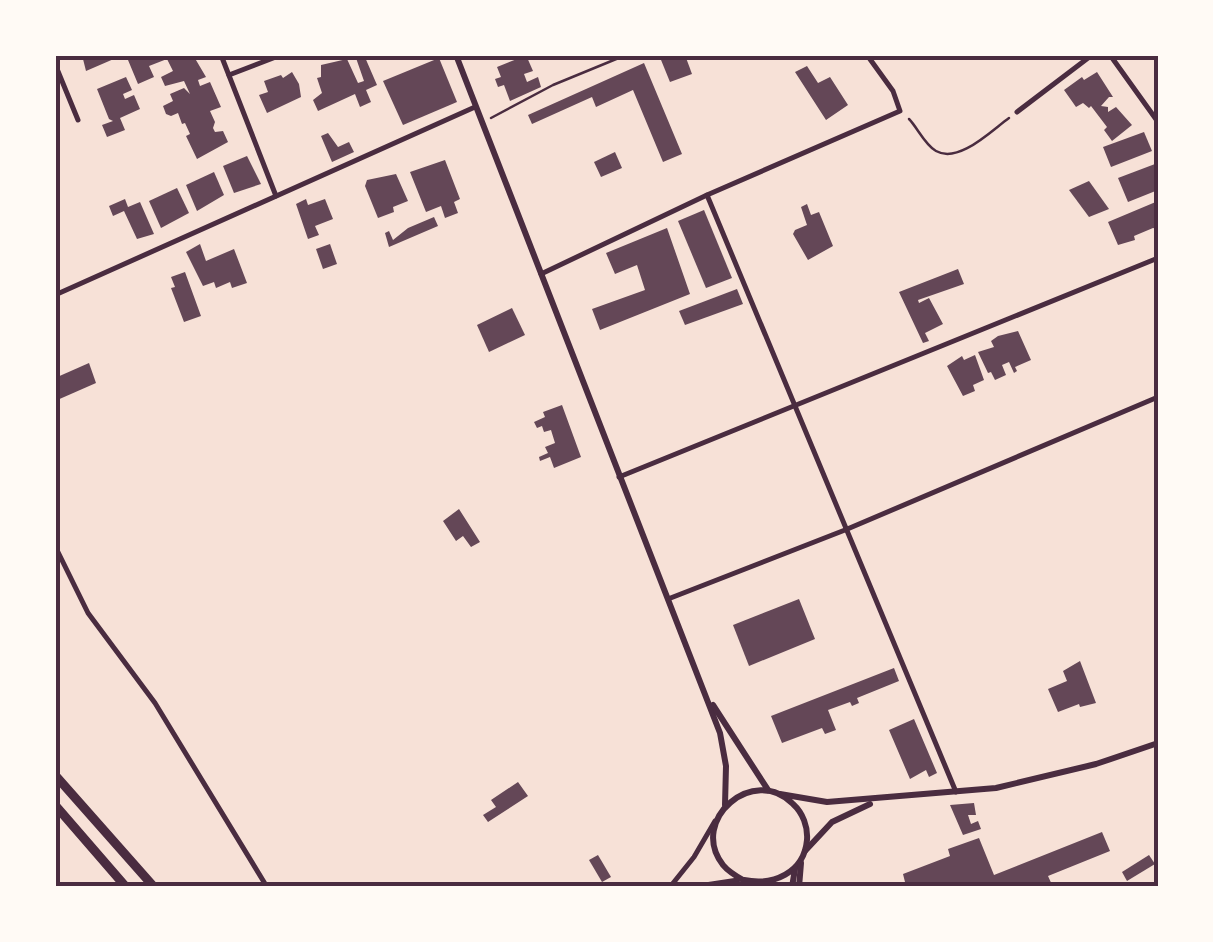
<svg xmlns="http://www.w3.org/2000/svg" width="1213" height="942" viewBox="0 0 1213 942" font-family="'PT Serif',serif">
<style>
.building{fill:#644757}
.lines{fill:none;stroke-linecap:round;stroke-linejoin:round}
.path{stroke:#4a2c40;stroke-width:2.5}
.minor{stroke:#4a2c40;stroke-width:5}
.tertiary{stroke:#4a2c40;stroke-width:6}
.trunk{stroke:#4a2c40;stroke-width:9}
.neatline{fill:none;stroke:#4a2c40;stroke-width:4}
</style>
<rect width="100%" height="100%" fill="#f7e1d7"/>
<!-- building -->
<g class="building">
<polygon points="82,55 123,55 86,71"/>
<polygon points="139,55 193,55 206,77 198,80 200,86 210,82 221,107 210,111 215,122 213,128 215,132 223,131 228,142 197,159 186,136 190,134 185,123 182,124 178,113 171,116 166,114 163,106 173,101 170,94 184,88 190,94 184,81 165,86 161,77 173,71 167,59 149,66 154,77 138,84 128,60"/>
<polygon points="364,55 377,85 366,90 371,102 360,107 355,94 318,111 313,100 322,93 317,78 321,77 321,65 347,59 358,83 364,81 356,58"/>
<polygon points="515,55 526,55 533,71 524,74 527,82 538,77 541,87 510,101 504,85 498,87 495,79 501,77 497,67 517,59"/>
<polygon points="659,55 685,55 692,74 670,82"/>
<polygon points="439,58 457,102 403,125 383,81"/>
<polygon points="644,63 682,154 663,162 633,90 596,107 592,97 532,124 528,115"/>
<polygon points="807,66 818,83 830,77 848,105 826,120 795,72"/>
<polygon points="292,72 299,84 301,97 267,113 259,95 268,92 264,81 281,75 283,78"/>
<polygon points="1097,72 1113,97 1109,97 1101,106 1108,107 1108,112 1116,107 1132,125 1112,141 1104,130 1107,127 1091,106 1089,108 1083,103 1076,107 1064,90 1082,77 1084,80"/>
<polygon points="126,77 132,90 123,94 125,99 134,95 140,109 120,118 125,130 107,137 102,125 113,121 109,119 97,89"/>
<polygon points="1144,132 1152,151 1111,167 1103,147"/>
<polygon points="328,133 338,147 349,142 354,152 332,162 321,136"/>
<polygon points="615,152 622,168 601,177 594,162"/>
<polygon points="247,156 261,184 234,193 223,166"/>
<polygon points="445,160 460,199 454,202 458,213 445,218 441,206 426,212 410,172"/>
<polygon points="1155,164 1158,190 1128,202 1118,178"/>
<polygon points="214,172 224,195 197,211 186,185"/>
<polygon points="396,174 408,201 393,207 394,212 378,218 365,186 367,180"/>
<polygon points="1089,181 1109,209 1089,217 1069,190"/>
<polygon points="177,188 189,213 161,228 149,201"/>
<polygon points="125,199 128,207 140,202 154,234 137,239 124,211 113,216 109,206"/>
<polygon points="306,199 308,205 325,199 333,219 315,226 319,235 308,239 296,204"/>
<polygon points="1158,201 1158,229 1153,228 1134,236 1135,240 1118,245 1108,222"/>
<polygon points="807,204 811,215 819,212 833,246 808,260 793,234 795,230 807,225 801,207"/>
<polygon points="704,210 732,278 706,288 678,221"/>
<polygon points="434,217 438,226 389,247 385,233 389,231 393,240 408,228"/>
<polygon points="667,228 690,294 600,330 592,309 645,290 637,265 615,274 606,253"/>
<polygon points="200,244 206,261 234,249 247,283 232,288 230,282 216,288 214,282 203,286 186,252"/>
<polygon points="330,244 337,264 323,269 316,249"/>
<polygon points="958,269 964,284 918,300 919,303 929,298 943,324 925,333 929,341 923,343 899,292"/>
<polygon points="185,272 201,316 184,322 171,288 175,287 171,277"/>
<polygon points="737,289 743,304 685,325 679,311"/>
<polygon points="512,308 525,335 489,352 477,325"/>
<polygon points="1018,331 1031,360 1015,367 1017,371 1014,373 1009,362 1002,365 1006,375 995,380 991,372 988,373 978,352 994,347 991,341 998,336"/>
<polygon points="975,355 984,380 973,385 975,391 963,396 947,366 962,356 964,360"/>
<polygon points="89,363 96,383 55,401 55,378"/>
<polygon points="562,405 581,457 554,468 550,457 540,461 539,457 548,453 545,447 555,443 551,430 544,432 542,426 537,428 534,422 545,417 543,412"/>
<polygon points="459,509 480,542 471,547 463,536 456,541 443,521"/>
<polygon points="799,599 815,639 749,666 733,625"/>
<polygon points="1080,661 1096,703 1080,707 1079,704 1058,712 1048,689 1067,681 1063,671"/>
<polygon points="894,668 899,681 857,698 859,703 852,706 850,702 828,710 836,730 825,734 822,728 782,743 771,716"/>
<polygon points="914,719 937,773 929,777 926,770 910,779 889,730"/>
<polygon points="518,782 528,796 488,822 483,815 496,807 491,800"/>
<polygon points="974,803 976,815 968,815 971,824 978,821 981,829 963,835 950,805"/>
<polygon points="1102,832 1110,851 1048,876 1053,887 904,887 902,883 905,882 903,874 950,856 948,849 979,838 994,875"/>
<polygon points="598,855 611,877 602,882 589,860"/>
<polygon points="1149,855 1155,864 1127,881 1122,872"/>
</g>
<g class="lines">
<!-- path -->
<g class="path">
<polyline points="491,118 553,85 626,55"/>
<path d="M 909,119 C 917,127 925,145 936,151 C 959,164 992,130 1009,118"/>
</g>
<!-- minor -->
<g class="minor">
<polyline points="221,55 276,196"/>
<polyline points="1110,55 1158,122"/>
<polyline points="55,64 78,120"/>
<polyline points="229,75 281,55"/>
<polyline points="1017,112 1092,55"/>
<polyline points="707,195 956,792"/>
<polyline points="541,274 707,195 900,111 893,91 867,55"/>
<polyline points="55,295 475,107"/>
<polyline points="619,477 1158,258"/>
<polyline points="55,546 88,613 155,703 267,887"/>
<polyline points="668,599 845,530 1158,397"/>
<polyline points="670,887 694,857 715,821"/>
<polyline points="692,887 738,880"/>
</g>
<!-- tertiary -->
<g class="tertiary">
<polyline points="456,55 720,733 726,766 725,805"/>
<polyline points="713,705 768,790"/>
<polyline points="780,794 827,802 996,788 1096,764 1158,743"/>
<polyline points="805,851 832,822 870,804"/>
<path d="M 744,880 C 773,886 804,873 807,840 C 808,827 803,813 793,804 C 754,764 688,820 723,865 C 731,875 744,880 755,887"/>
<polyline points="792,887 795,869"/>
<polyline points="799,887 801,863"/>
</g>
<!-- trunk -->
<g class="trunk">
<polyline points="55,775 154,887"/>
<polyline points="55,805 126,887"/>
</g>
</g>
<!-- border -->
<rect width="1213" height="942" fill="none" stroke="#fffaf5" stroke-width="115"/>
<rect x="58" y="58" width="1098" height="826" class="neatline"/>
</svg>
